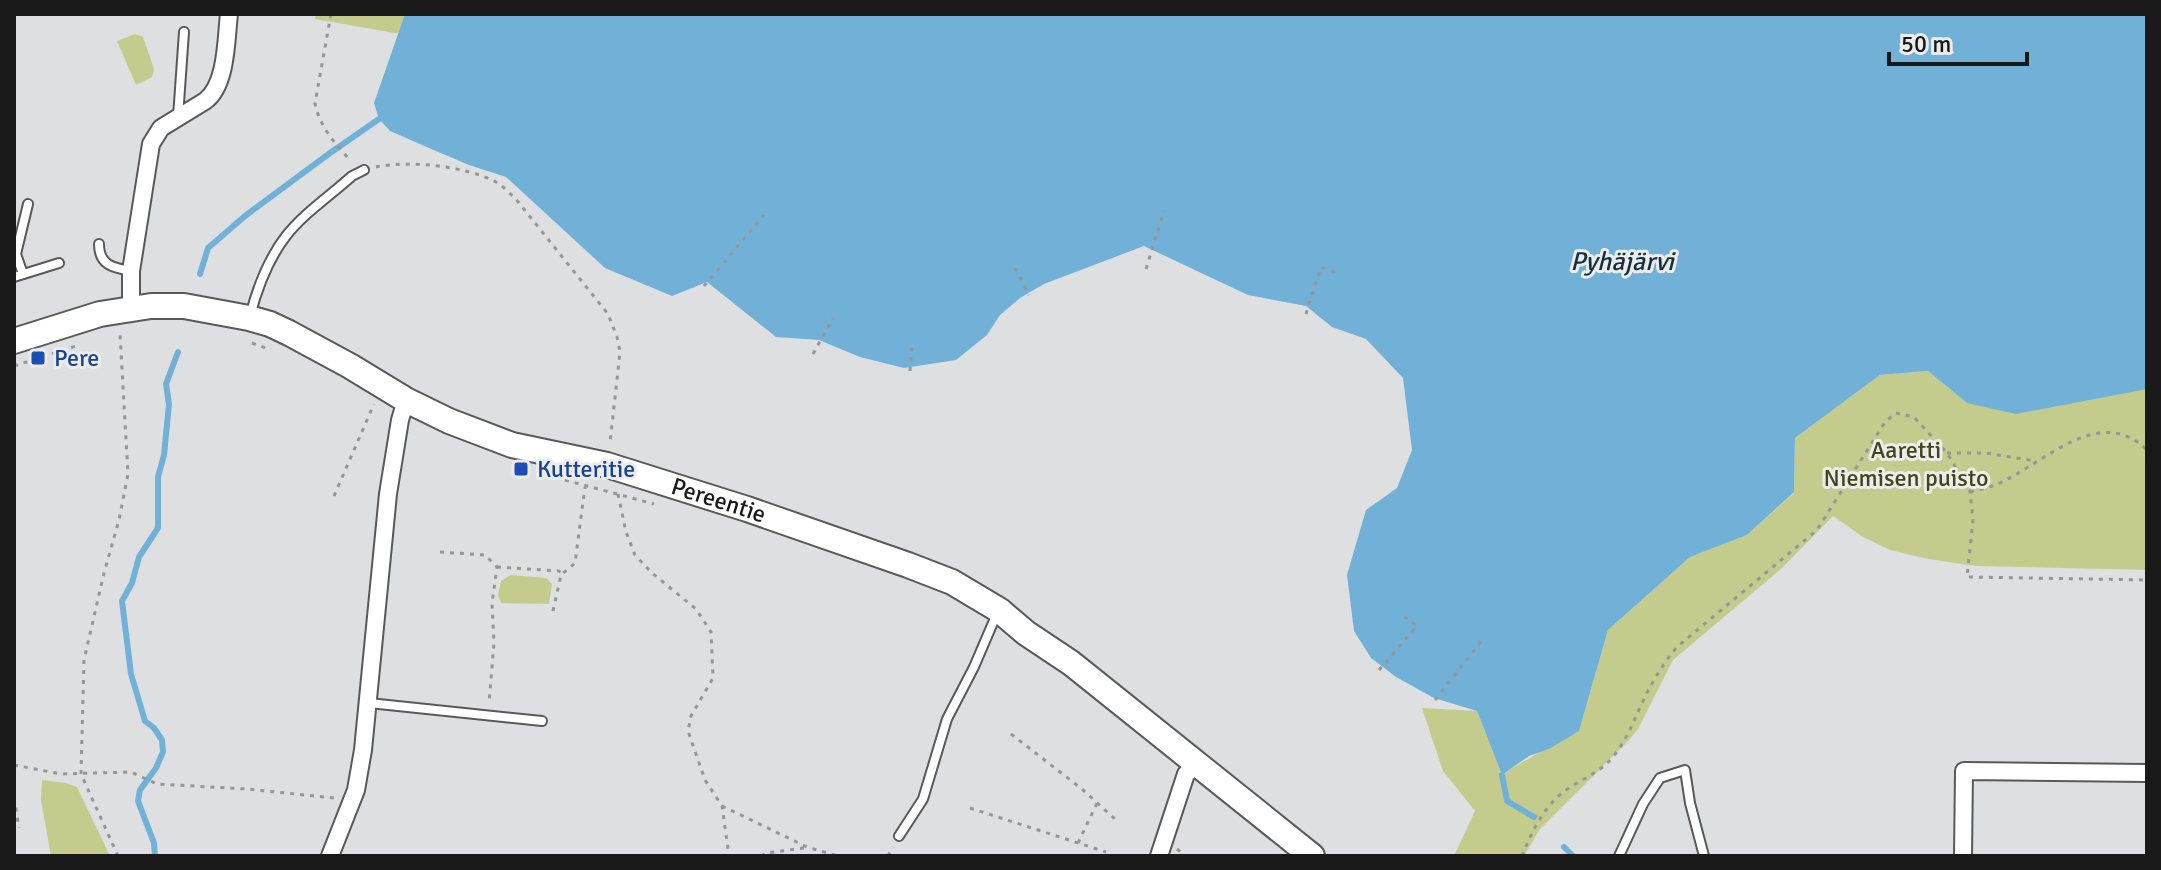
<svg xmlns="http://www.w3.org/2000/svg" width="2161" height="870" viewBox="0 0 2161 870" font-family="Signika,sans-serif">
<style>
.green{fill:#c3cc8d}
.water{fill:#72b1d7}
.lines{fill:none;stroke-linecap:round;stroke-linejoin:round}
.stream{stroke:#72b1d7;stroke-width:6}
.lane-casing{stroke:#59595a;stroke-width:12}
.street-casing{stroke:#59595a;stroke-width:20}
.secondary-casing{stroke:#59595a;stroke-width:28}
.path{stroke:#959697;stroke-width:3;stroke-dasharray:4 6;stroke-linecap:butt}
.lane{stroke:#fff;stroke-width:8}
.street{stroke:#fff;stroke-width:16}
.secondary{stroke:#fff;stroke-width:24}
.transit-dot{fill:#1a4fb4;stroke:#ececed;stroke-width:3}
.labels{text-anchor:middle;stroke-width:6;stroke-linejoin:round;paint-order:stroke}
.transit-label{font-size:24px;fill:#164399;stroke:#ececed;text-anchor:start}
.park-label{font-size:24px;fill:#424617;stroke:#ececed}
.street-label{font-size:24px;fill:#191919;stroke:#ececed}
.water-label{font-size:26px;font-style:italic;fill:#133041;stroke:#ececed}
</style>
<rect width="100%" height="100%" fill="#dedfe0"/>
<!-- green -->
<g class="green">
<polygon points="316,14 405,14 400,34 315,19"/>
<polygon points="135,34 143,37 154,69 152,77 136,85 117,41"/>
<path d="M 1928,371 L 1967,403 L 2147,389 L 2147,570 L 1976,566 L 1928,559 L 1890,550 L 1863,537 L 1833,516 L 1782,568 L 1673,660 L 1638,729 L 1630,739 L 1540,829 L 1524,856 L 1454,856 L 1475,811 L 1443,771 L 1422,708 L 1477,711 L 1502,775 C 1527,758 1553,746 1579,731 L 1608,630 L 1690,557 L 1747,535 L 1794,493 L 1795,438 L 1880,375 Z"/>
<polygon points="511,575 546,578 552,584 549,604 501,603 498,595 501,581"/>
<polygon points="42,780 66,783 77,787 110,856 51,856 41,800"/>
</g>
<!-- water -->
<polygon class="water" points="405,14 2147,14 2147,389 2016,414 1967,403 1928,371 1880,375 1795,438 1794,492 1747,535 1690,557 1608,630 1579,731 1549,749 1529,756 1502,775 1477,711 1434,698 1396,677 1371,658 1354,631 1347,575 1366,510 1397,488 1412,450 1403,378 1366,339 1332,327 1306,306 1248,295 1144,246 1044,284 1020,298 1000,315 987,335 956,360 904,368 860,357 819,340 776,337 707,282 672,296 605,268 506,177 469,165 429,148 390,131 379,119 374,103"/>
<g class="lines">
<!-- stream -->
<g class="stream">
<polyline points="200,274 208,248 245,216 330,153 379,119"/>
<polyline points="1502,775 1507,801 1534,817"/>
<polyline points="1564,847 1573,856"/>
<polyline points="155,856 154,843 138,801 140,790 156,768 163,752 162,740 154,728 145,721 131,674 122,601 132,583 139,557 158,528 158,477 164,455 169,404 166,384 178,352"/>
</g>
<!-- lane casing -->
<g class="lane-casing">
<g id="lane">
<polyline points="178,117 184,32"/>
<path d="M 99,244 C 99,265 113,268 131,271"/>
<polyline points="23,274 16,254 28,204"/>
<polyline points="14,277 59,263"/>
<path d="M 250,316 C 257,289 269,258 286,236 C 304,213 331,195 352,176 L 364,170"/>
<polyline points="369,703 542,721"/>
<polyline points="899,836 923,799 947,719 974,667 998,611"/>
<polyline points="1619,856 1643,804 1660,778 1685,770 1690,803 1704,856"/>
</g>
</g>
<!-- street casing -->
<g class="street-casing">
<g id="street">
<path d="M 131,308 L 131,271 L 151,144 L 161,128 L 205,101 C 227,85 226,39 229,14"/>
<polyline points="330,856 356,790 363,750 388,494 400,420 406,400"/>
<polyline points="1159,856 1186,774 1197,764"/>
<polyline points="1963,856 1964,771 2147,773"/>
</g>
</g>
<!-- secondary casing -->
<g class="secondary-casing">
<g id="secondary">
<path id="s1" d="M 14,341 L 100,314 L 151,306 L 184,306 L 249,318 L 270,324 L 289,333 L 350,366 L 406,400 L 449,421 L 512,445 L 607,465 L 747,509 L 908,565 L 952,582 L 999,610 L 1026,633 L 1071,663 L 1312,856"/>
</g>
</g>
<!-- path -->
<g class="path">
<path d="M 331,14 L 315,103 C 319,126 336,145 351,161"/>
<path d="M 376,167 C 410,160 465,166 496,182 C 503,186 509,193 515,198 L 608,314 L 617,337 L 620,352 L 610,443"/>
<polyline points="1015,268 1029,295"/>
<polyline points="1146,269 1164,211"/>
<polyline points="704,286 764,215"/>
<polyline points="1306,314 1321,267 1335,272"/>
<polyline points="252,343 271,350"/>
<polyline points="813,354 833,318"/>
<polyline points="14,366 76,346"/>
<polyline points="910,371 912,343"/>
<polyline points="1947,453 1986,453 2035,461"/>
<polyline points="565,480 654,504"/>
<path d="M 1970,492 C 1978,490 1987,488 1995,485 C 2042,466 2098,402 2147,450"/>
<polyline points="618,494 626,532 635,555 652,573 696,609 711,632 713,678 691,716 688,731 705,780 722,806 729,856"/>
<polyline points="334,496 374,404"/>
<polyline points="440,552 485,555 497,567 492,603 494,643 489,703"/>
<polyline points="497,567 559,571 563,574"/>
<polyline points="553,611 561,575 575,563 585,487"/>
<polyline points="1379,670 1417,626 1404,616"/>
<polyline points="1435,700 1481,642"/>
<polyline points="1011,734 1082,789 1115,819"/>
<polyline points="14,765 61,774 131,772 157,784 247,789 334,798"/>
<polyline points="14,798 19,828"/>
<polyline points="722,806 807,847 838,856"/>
<polyline points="970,808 1106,852"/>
<polyline points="1078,843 1097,803"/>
<polyline points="1177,849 1185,856"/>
<polyline points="118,856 81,774 84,660 104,573 119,520 128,474 120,334"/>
<polyline points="761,856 767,853 804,848"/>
<polyline points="888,856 893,847"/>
<path d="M 1522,856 C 1532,831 1544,806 1566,790 C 1582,779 1599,773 1612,758 C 1627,740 1634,720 1644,699 C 1653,680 1664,663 1677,647 L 1817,530 L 1885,422 L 1896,413 L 1914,417 L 1947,453 L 1970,491 L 1973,520 L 1967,577 L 2147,580"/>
</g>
<!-- lane -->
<use href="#lane" class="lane"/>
<!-- street -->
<use href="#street" class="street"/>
<!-- secondary -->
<use href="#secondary" class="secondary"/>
</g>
<!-- markers -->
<g class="transit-dot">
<rect x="30" y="350" width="16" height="16" rx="4"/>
<rect x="513" y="461" width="16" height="16" rx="4"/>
</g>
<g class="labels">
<!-- transit labels -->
<g class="transit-label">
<text x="54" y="366">Pere</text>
<text x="537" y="477">Kutteritie</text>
</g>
<!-- park labels -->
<g class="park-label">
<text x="1906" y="458">Aaretti<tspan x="1906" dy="28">Niemisen puisto</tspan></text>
</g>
<!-- street labels -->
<g class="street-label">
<text dy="8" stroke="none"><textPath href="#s1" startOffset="748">Pereentie</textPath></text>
</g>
<!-- water labels -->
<g class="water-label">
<text x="1622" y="270">Pyhäjärvi</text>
</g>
</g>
<!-- border -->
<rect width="2161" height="870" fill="none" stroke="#191919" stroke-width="32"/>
<!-- scale -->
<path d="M1889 52v12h138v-12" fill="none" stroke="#191919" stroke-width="4"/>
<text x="1901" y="52" font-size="24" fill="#191919" stroke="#ececed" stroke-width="6" paint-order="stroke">50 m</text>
</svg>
